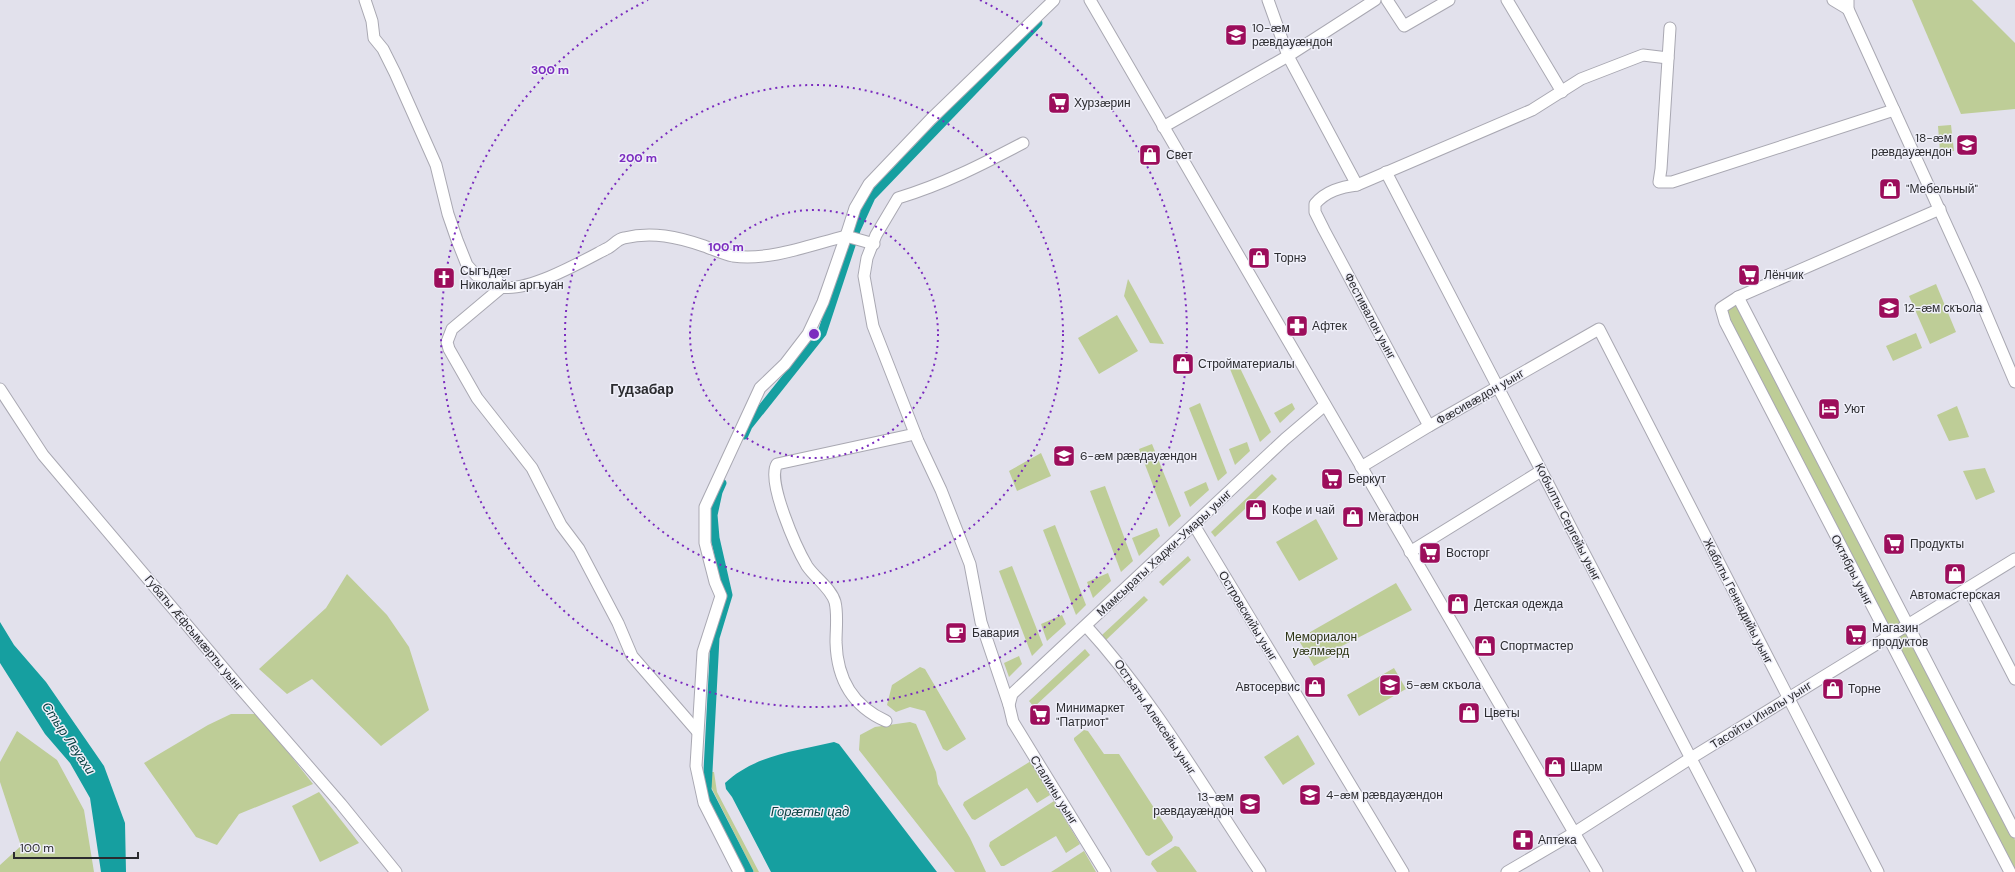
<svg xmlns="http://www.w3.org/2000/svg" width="2015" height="872" viewBox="0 0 2015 872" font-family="'DM Sans',sans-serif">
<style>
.green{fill:#becd97}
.water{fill:#169fa0}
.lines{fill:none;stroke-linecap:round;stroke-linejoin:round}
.canal{stroke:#169fa0;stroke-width:9}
.minor-casing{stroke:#a9a8b2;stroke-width:13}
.minor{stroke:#fff;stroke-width:11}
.ring{fill:none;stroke:#7b2cbf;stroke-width:2;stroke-dasharray:2 4}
.labels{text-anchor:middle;stroke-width:3;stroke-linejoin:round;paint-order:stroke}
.poi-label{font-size:12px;fill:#2b2b2f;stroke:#efeff9;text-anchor:start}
.street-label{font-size:12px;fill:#2b2b2f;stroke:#efeff9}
.park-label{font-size:12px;fill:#2d3513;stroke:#efeff9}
.water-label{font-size:13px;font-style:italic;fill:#084041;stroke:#efeff9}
.quarter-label{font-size:14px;font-weight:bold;fill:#2b2b2f;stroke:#efeff9}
.centre{fill:#7b2cbf;stroke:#efeff9;stroke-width:2}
.ring-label{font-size:12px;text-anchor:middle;font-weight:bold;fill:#7b2cbf;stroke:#efeff9;stroke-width:3;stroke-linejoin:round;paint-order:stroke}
</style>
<rect width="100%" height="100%" fill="#e2e1ec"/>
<!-- green -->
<g class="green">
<polygon points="1912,0 1972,0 2015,43 2015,109 1961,114"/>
<polygon points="1951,125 1954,151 1940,152 1938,126"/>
<polygon points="1128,279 1164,344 1150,343 1124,296"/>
<polygon points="1936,284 1956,332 1930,344 1909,296"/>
<polygon points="1737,304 1903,622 1890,632 1725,312"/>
<polygon points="1117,315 1138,351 1099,374 1078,338"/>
<polygon points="1916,333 1922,348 1893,361 1886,346"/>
<polygon points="1239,366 1271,432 1260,442 1230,369"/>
<polygon points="1200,403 1227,473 1218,481 1189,408"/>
<polygon points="1292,403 1295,409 1280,423 1274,413"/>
<polygon points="1957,406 1969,437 1949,441 1937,415"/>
<polygon points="1247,442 1250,451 1235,465 1229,449"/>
<polygon points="1152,444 1181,516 1169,527 1139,449"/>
<polygon points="1041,453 1051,476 1017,491 1009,471"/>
<polygon points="1985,468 1995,492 1976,500 1963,471"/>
<polygon points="1272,474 1277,479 1215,537 1211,532"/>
<polygon points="1206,482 1209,490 1190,507 1184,492"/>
<polygon points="1105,486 1133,561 1121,572 1090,491"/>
<polygon points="1316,519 1338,559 1299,581 1276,542"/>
<polygon points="1055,525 1086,605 1076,615 1043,530"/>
<polygon points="1157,528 1160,536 1139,556 1132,538"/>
<polygon points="1188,556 1191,560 1163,586 1159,582"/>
<polygon points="1012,566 1043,645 1032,656 999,571"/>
<polygon points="1108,573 1111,581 1093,598 1087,582"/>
<polygon points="347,574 387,615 409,647 429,710 381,746 312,679 287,694 259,669 326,608"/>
<polygon points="1396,583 1412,610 1340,647 1341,651 1314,666 1298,639"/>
<polygon points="1144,596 1148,600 1106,640 1102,635"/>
<polygon points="1062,615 1066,624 1047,641 1041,624"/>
<polygon points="1906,631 1908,632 2015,840 2015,872 1893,639"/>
<polygon points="1085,649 1090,655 1034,707 1029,701"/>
<polygon points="1019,656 1022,664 1009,677 1004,663"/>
<polygon points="920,667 925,669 966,739 947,751 943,749 925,711 910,707 896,712 887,705 892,685"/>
<polygon points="1394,668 1406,689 1359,716 1347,695"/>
<polygon points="231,714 258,714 313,784 239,814 217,845 196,837 144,763 208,725"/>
<polygon points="910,722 916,724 936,772 938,784 970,838 986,872 955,872 859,750 860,735 875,727"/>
<polygon points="1084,730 1088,731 1104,754 1119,754 1173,837 1172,841 1149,856 1146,855 1074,740 1074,738"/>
<polygon points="17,731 57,760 84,810 94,872 0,872 0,865 21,846 0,782 0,762"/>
<polygon points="1298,735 1315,764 1283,785 1264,757"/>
<polygon points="1031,761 1050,795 1037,803 1027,788 975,820 972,819 963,805 964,802"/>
<polygon points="711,772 714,772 717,792 759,872 754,872 713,791 710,784"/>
<polygon points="319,792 359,843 320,862 292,806"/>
<polygon points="1054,801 1080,844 1066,853 1056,836 1004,866 1001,866 989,846 990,842"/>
<polygon points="1175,846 1179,847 1197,872 1157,872 1151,864 1152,861"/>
<polygon points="1084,851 1096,872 1051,872"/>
</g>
<!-- water -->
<g class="water">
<polygon points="0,622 14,645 46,682 104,766 125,823 126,872 101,872 90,798 70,763 45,734 0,663"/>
<path d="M 834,742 L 839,744 L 937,872 L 771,872 L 732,797 L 726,789 L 725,783 C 755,755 796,751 834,742 Z"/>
</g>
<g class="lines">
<!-- canal -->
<g class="canal">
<polyline points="744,435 748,426 822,333 856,230 871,197 1038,23"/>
<polyline points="722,483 718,492 713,515 715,538 728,595 715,638 707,790 749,872"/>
</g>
<!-- minor casing -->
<g class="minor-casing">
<g id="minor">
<path d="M 365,0 L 372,21 L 374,38 L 383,49 L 395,73 L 436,165 L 448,214 L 457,240 L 467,265 L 476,275 L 495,277 L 502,287 C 529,292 583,261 606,249 C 613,246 617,239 624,238 C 652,231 678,237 704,246 C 713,249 723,254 733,256 C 770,261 810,245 846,236"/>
<polyline points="1090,0 1597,872"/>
<polyline points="1268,0 1288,56 1357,185"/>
<polyline points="1387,0 1404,26 1449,0"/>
<polyline points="1507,0 1562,92"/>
<polyline points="1833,0 1848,9"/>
<polyline points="1848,0 1848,9 1976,290 2015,382"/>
<polyline points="1670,28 1661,169 1659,182 1672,182 1894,110"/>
<polyline points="1163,127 1288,56 1375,0"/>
<path d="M 1023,143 C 981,165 944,184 898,198 L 876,235 L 867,258 L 864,276 L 873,326 L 918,441 L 941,490 L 970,564 L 981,622 L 1009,705 L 1013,722 L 1105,872"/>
<polyline points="1386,172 1750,872"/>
<polyline points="1940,209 1738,297 1721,308 1725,322 2010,872"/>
<polyline points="874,244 846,236 855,208 869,184 931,119 1054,0"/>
<polyline points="502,287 452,329 447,342 449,349 477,398 532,468 561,525 579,549 618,623 632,656 697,731"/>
<polyline points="1738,297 2015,832"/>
<polyline points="0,389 43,455 242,690 341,804 396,872"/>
<path d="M 1429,426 L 1324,230 L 1315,212 L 1315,204 C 1326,191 1341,187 1357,185 L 1532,110 L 1581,79 L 1643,55 L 1668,58"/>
<polyline points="1361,467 1429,426 1599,329 1878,872"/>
<polyline points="1194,525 1403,872"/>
<polyline points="1410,552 1541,471"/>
<polyline points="1968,588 2015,679"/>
<path d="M 1086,626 C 1154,700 1204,789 1260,872"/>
<polyline points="1009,705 1012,694 1285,439 1325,405"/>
<path d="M 886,721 C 852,706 837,679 836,642 C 836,629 838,614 835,602 C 831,588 815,578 807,566 C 797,549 766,481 777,464 L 915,434"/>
<polyline points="739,872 704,803 696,766 703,652 721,596 715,582 705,543 705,507 760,388 785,364 808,334 823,302 846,236"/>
<polyline points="1507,872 1574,833 1691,758 2015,559"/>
</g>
</g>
<!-- minor -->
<use href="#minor" class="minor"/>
</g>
<!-- distance rings -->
<g class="ring">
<circle cx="814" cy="334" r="124"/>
<circle cx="814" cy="334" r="249"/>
<path d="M980 0A373 373 0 1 1 648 0"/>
</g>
<!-- icons -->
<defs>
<g id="school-square" transform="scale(1.15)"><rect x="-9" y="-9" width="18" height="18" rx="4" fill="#9c0d5b" stroke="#efeff9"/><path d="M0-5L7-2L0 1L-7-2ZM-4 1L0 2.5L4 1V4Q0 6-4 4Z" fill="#fff"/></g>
<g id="supermarket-square" transform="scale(1.15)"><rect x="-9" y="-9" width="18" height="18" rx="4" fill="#9c0d5b" stroke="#efeff9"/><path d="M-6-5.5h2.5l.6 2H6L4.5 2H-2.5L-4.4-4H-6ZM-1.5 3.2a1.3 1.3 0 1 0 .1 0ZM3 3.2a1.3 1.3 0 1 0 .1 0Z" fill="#fff"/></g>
<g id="shop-square" transform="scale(1.15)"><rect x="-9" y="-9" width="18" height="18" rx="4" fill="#9c0d5b" stroke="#efeff9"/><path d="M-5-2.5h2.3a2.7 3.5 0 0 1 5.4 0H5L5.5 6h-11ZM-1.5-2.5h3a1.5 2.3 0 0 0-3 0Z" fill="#fff"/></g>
<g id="church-square" transform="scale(1.15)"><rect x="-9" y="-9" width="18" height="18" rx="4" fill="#9c0d5b" stroke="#efeff9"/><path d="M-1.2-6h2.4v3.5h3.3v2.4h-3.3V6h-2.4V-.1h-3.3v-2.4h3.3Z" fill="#fff"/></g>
<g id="pharmacy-square" transform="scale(1.15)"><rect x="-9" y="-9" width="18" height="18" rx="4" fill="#9c0d5b" stroke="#efeff9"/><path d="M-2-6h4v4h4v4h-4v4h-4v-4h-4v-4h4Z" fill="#fff"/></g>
<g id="hotel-square" transform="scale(1.15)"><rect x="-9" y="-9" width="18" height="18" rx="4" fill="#9c0d5b" stroke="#efeff9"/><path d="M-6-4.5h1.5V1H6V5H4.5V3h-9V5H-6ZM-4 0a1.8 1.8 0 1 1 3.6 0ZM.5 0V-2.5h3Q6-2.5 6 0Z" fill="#fff"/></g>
<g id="cafe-square" transform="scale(1.15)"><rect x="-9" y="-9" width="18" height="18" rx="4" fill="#9c0d5b" stroke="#efeff9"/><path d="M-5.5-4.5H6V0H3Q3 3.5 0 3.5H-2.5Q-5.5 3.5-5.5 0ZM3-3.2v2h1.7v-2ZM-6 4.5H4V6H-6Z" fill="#fff"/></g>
</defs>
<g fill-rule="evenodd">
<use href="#school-square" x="1236" y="35"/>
<use href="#supermarket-square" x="1059" y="103"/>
<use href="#school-square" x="1967" y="145"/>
<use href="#shop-square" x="1150" y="155"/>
<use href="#shop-square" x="1890" y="189"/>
<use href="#shop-square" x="1259" y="258"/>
<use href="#supermarket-square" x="1749" y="275"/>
<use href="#church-square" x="444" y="278"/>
<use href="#school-square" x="1889" y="308"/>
<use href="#pharmacy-square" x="1297" y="326"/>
<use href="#shop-square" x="1183" y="364"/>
<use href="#hotel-square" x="1829" y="409"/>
<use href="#school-square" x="1064" y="456"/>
<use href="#supermarket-square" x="1332" y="479"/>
<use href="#shop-square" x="1256" y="510"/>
<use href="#shop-square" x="1353" y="517"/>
<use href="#supermarket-square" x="1894" y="544"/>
<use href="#supermarket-square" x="1430" y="553"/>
<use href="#shop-square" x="1955" y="574"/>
<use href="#shop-square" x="1458" y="604"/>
<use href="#cafe-square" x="956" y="633"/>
<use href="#supermarket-square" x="1856" y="635"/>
<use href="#shop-square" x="1485" y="646"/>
<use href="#school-square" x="1390" y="685"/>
<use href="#shop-square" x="1315" y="687"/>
<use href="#shop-square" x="1833" y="689"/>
<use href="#shop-square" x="1469" y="713"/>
<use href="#supermarket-square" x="1040" y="715"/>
<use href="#shop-square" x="1555" y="767"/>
<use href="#school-square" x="1310" y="795"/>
<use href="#school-square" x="1250" y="804"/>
<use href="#pharmacy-square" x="1523" y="840"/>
</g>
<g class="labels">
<!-- poi labels -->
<g class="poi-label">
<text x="1252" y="32">10-æм<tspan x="1252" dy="14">рӕвдауӕндон</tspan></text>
<text x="1074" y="107">Хурзæрин</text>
<text x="1952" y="142" text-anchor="end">18-æм<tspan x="1952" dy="14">рӕвдауӕндон</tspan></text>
<text x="1166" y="159">Свет</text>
<text x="1906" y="193">"Мебельный"</text>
<text x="1274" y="262">Торнэ</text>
<text x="460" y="275">Сыгъдæг<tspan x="460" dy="14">Николайы аргъуан</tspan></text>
<text x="1764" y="279">Лёнчик</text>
<text x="1904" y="312">12-æм скъола</text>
<text x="1312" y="330">Афтек</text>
<text x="1198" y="368">Стройматериалы</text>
<text x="1844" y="413">Уют</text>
<text x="1080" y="460">6-æм рӕвдауӕндон</text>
<text x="1348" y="483">Беркут</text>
<text x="1272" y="514">Кофе и чай</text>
<text x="1368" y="521">Мегафон</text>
<text x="1910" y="548">Продукты</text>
<text x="1446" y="557">Восторг</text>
<text x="1955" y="599" text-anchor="middle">Автомастерская</text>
<text x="1474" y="608">Детская одежда</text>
<text x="1872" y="632">Магазин<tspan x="1872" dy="14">продуктов</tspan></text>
<text x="972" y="637">Бавария</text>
<text x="1500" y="650">Спортмастер</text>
<text x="1406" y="689">5-æм скъола</text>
<text x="1300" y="691" text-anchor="end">Автосервис</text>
<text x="1848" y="693">Торне</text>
<text x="1056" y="712">Минимаркет<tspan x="1056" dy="14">"Патриот"</tspan></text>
<text x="1484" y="717">Цветы</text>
<text x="1570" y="771">Шарм</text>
<text x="1326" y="799">4-æм рӕвдауӕндон</text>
<text x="1234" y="801" text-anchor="end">13-æм<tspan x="1234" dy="14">рӕвдауӕндон</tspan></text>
<text x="1538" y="844">Аптека</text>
</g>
<!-- street labels -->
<g class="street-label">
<text transform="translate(1370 316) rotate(62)" y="4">Фестивалон уынг</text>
<text transform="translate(1480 397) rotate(-30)" y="4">Фæсивæдон уынг</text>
<text transform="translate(1568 522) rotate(63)" y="4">Кобылты Сергейы уынг</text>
<text transform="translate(1164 553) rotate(-43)" y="4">Мамсыраты Хаджи-Умары уынг</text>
<text transform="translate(1852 570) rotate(63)" y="4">Октябры уынг</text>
<text transform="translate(1738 601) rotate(63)" y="4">Жабиты Геннадийы уынг</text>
<text transform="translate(1248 616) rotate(59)" y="4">Островскийы уынг</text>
<text transform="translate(194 633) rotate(50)" y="4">Губаты Æфсымæрты уынг</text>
<text transform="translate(1761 715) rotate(-32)" y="4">Тасойты Иналы уынг</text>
<text transform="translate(1155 717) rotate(56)" y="4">Остъаты Алексейы уынг</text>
<text transform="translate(1054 790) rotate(58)" y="4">Сталины уынг</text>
</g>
<!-- park labels -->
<g class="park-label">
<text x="1321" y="641">Мемориалон<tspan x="1321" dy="14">уæлмæрд</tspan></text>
</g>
<!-- water labels -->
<g class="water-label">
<text transform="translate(69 738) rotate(56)" y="5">Стыр Леуахи</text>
<text x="810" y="816">Горӕты цад</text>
</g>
<!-- quarter labels -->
<g class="quarter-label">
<text x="642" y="394">Гудзабар</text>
</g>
</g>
<circle cx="814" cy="334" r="6" class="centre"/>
<g class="ring-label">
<text x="550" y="74">300 m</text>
<text x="638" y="162">200 m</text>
<text x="726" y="251">100 m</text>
</g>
<!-- scale -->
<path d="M14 852v6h124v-6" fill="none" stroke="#2b2b2f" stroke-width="2"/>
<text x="20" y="852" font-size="12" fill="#2b2b2f" stroke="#efeff9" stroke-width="3" paint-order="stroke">100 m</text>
</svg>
